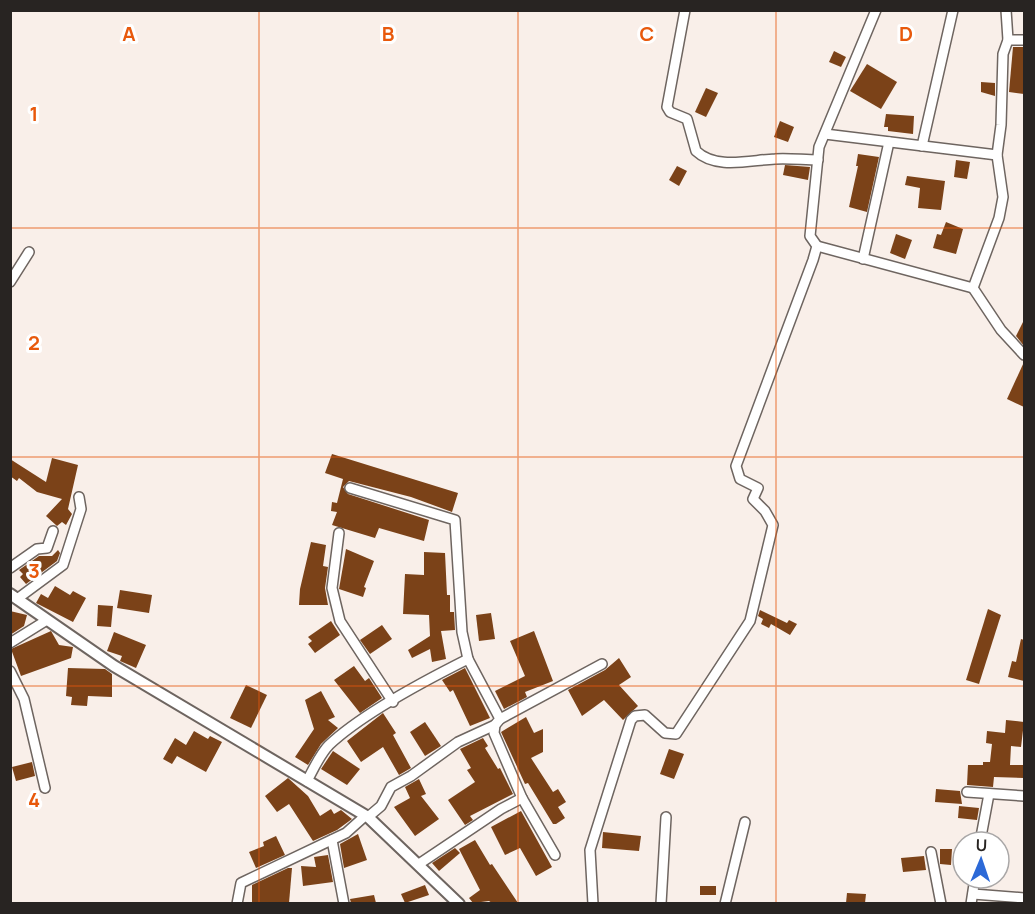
<svg xmlns="http://www.w3.org/2000/svg" width="1035" height="914" viewBox="0 0 1035 914" font-family="Manrope,sans-serif">
<style>
.building{fill:#7b4218}
.lines{fill:none;stroke-linecap:round;stroke-linejoin:round}
.minor-casing{stroke:#6e6560;stroke-width:12}
.tertiary-casing{stroke:#6e6560;stroke-width:14}
.minor{stroke:#fff;stroke-width:9}
.tertiary{stroke:#fff;stroke-width:10}
.grid{fill:none;stroke:#e8590c;stroke-width:1.5;stroke-opacity:0.55}
.grid-label{font-size:20px;text-anchor:middle;font-weight:bold;fill:#e8590c;stroke:#fff;stroke-width:6;stroke-linejoin:round;paint-order:stroke}
</style>
<rect width="100%" height="100%" fill="#f9efe9"/>
<!-- building -->
<g class="building">
<polygon points="1013,47 1024,47 1024,94 1009,92"/>
<polygon points="834,51 846,57 841,67 829,62"/>
<polygon points="867,64 897,82 881,109 850,91"/>
<polygon points="981,82 995,83 995,96 981,92"/>
<polygon points="706,88 718,93 706,117 695,112"/>
<polygon points="886,114 914,116 913,134 888,131 888,127 884,127"/>
<polygon points="780,121 794,127 788,142 774,137"/>
<polygon points="858,154 879,157 867,212 849,207 858,166 856,166"/>
<polygon points="956,160 970,162 967,179 954,177"/>
<polygon points="785,165 810,167 808,180 783,175"/>
<polygon points="677,166 687,171 679,186 669,180"/>
<polygon points="907,176 945,181 941,210 918,208 920,188 905,185"/>
<polygon points="946,222 963,229 956,254 933,248 937,234 941,235"/>
<polygon points="896,234 912,240 905,259 890,253"/>
<polygon points="1024,320 1024,346 1016,336"/>
<polygon points="1024,362 1024,407 1007,399"/>
<polygon points="332,454 458,493 452,512 411,497 349,481 343,487 348,494 429,520 424,541 379,528 375,538 332,525 337,512 331,511 332,502 337,503 343,479 325,473"/>
<polygon points="52,458 78,465 68,509 72,514 66,525 62,522 57,526 46,516 62,499 37,492 19,478 17,481 10,476 10,459 46,482"/>
<polygon points="311,542 326,545 323,566 328,567 325,588 328,605 299,605 300,589"/>
<polygon points="346,549 374,561 364,587 366,588 363,597 339,589"/>
<polygon points="58,550 60,553 57,561 26,584 20,577 23,574 19,570 39,556 52,556"/>
<polygon points="424,552 445,553 447,595 450,595 450,612 454,612 455,630 441,631 446,659 432,662 430,649 412,658 408,650 430,636 429,615 403,614 405,574 424,575"/>
<polygon points="55,586 70,595 73,591 86,598 73,622 36,603 41,594 48,598"/>
<polygon points="120,590 152,595 149,613 117,608"/>
<polygon points="98,605 113,606 111,627 97,626"/>
<polygon points="988,609 1001,615 979,684 966,680"/>
<polygon points="760,610 787,623 789,620 797,624 790,635 771,624 769,628 761,624 763,619 758,616"/>
<polygon points="10,611 27,615 24,626 10,635"/>
<polygon points="491,613 495,639 479,641 476,615"/>
<polygon points="331,621 340,635 315,653 308,644 312,641 308,637"/>
<polygon points="382,625 392,639 370,654 360,640"/>
<polygon points="51,631 59,645 73,647 71,658 21,676 11,649"/>
<polygon points="534,631 553,681 525,692 527,697 504,709 495,691 525,676 510,641"/>
<polygon points="114,632 146,645 136,668 120,661 122,656 107,651"/>
<polygon points="1021,639 1024,640 1024,681 1008,677 1012,661 1016,662"/>
<polygon points="619,658 631,677 619,685 638,706 623,720 604,700 582,716 568,690 605,670"/>
<polygon points="354,666 365,681 369,678 382,698 360,713 334,680"/>
<polygon points="68,668 105,669 112,674 112,697 88,696 87,706 71,705 72,697 66,696"/>
<polygon points="465,668 490,718 470,726 453,690 450,692 442,680"/>
<polygon points="246,685 267,695 251,728 230,718"/>
<polygon points="321,691 335,717 328,720 338,728 321,744 308,765 295,757 314,729 305,700"/>
<polygon points="383,713 396,733 393,735 411,768 399,775 383,747 361,762 347,741"/>
<polygon points="526,717 534,733 543,729 543,752 531,758 553,792 558,789 566,802 558,807 565,818 556,824 553,824 528,783 525,784 501,732"/>
<polygon points="1006,720 1024,722 1021,747 1011,746 1010,765 1024,765 1024,778 994,777 993,787 967,785 968,765 983,765 983,762 990,762 992,744 986,743 987,731 1005,733"/>
<polygon points="425,722 441,746 425,756 410,732"/>
<polygon points="194,731 208,739 210,736 222,742 206,772 177,756 172,764 163,759 175,738 186,745"/>
<polygon points="483,738 488,746 485,748 498,769 500,768 513,794 470,816 473,820 465,825 448,800 475,782 467,770 471,768 460,749"/>
<polygon points="669,749 684,754 674,779 660,774"/>
<polygon points="333,751 360,769 347,785 321,769"/>
<polygon points="32,762 35,776 16,781 12,767"/>
<polygon points="288,778 308,796 320,816 331,809 334,814 341,810 352,819 337,830 313,841 289,804 277,812 265,796"/>
<polygon points="419,779 426,794 421,796 439,819 415,836 394,807 410,798 405,787"/>
<polygon points="936,789 960,791 962,804 935,802"/>
<polygon points="959,806 979,808 977,820 958,818"/>
<polygon points="521,811 552,867 536,876 520,848 505,855 491,827"/>
<polygon points="603,832 641,836 639,851 602,848"/>
<polygon points="358,834 367,860 344,868 340,844"/>
<polygon points="276,836 285,855 256,868 249,852 264,846 263,842"/>
<polygon points="475,840 490,865 492,864 518,903 492,903 489,901 473,903 469,898 480,890 459,849"/>
<polygon points="455,848 460,853 439,871 432,863"/>
<polygon points="940,849 952,849 951,865 940,864"/>
<polygon points="328,855 333,882 303,886 301,866 316,867 314,857"/>
<polygon points="924,856 926,870 903,872 901,858"/>
<polygon points="288,868 292,868 289,903 252,902 252,885"/>
<polygon points="425,885 429,895 405,903 401,894"/>
<rect x="700" y="886" width="16" height="9"/>
<polygon points="847,893 866,894 865,903 846,903"/>
<polygon points="374,895 376,903 351,903 350,899"/>
</g>
<g class="lines">
<!-- minor casing -->
<g class="minor-casing">
<g id="minor">
<path d="M 685,10 L 667,107 L 670,112 L 687,119 L 696,151 C 716,170 750,160 775,159 C 789,158 804,160 818,160"/>
<polyline points="1006,10 1008,40 1003,54 1001,125 997,155 1003,197 999,218 973,288 1001,330 1024,355"/>
<polyline points="1008,40 1024,40"/>
<polyline points="825,134 997,155"/>
<polyline points="922,146 953,10"/>
<polyline points="817,246 973,288"/>
<polyline points="863,259 889,142"/>
<polyline points="10,282 29,252"/>
<polyline points="350,488 455,520 462,632 468,659 500,719 495,725 494,733 522,798 501,809 419,864"/>
<polyline points="339,533 332,588 340,621 393,702"/>
<polyline points="10,568 37,549 47,548 53,531"/>
<polyline points="17,599 63,565 81,509 79,497"/>
<polyline points="10,643 47,620"/>
<polyline points="10,671 24,699 45,788"/>
<polyline points="500,719 602,664"/>
<path d="M 307,781 C 313,770 320,754 329,745 C 363,713 426,680 468,659"/>
<polyline points="967,792 1024,796"/>
<polyline points="522,798 555,855"/>
<polyline points="368,817 381,806 391,787 411,776 458,742 495,725"/>
<polyline points="332,840 344,904"/>
<polyline points="980,842 989,794"/>
<polyline points="931,852 941,904"/>
<polyline points="973,894 1024,898"/>
<polyline points="237,904 241,883 346,833 365,816"/>
<polyline points="593,904 590,850 631,720 635,716 645,715 665,733 676,734 750,621 773,525 765,511 753,499 758,488 740,479 736,466 813,260 817,246 810,236 819,147 876,10"/>
<polyline points="661,904 666,817"/>
<polyline points="725,904 745,822"/>
<polyline points="971,904 975,878"/>
</g>
</g>
<!-- tertiary casing -->
<g class="tertiary-casing">
<polyline id="tertiary" points="10,594 114,666 368,817 459,904"/>
</g>
<!-- minor -->
<use href="#minor" class="minor"/>
<!-- tertiary -->
<use href="#tertiary" class="tertiary"/>
</g>
<!-- grid -->
<path class="grid" d="M 259,10 L 259,904M 518,10 L 518,904M 776,10 L 776,904M 10,228 L 1024,228M 10,457 L 1024,457M 10,686 L 1024,686"/>
<g class="grid-label">
<text x="129" y="41">A</text>
<text x="388" y="41">B</text>
<text x="647" y="41">C</text>
<text x="906" y="41">D</text>
<text x="34" y="121">1</text>
<text x="34" y="350">2</text>
<text x="34" y="578">3</text>
<text x="34" y="807">4</text>
</g>
<!-- border -->
<rect width="1035" height="914" fill="none" stroke="#282422" stroke-width="24"/>
<!-- north arrow -->
<g transform="translate(981 860) rotate(2)"><circle r="28" fill="#ffffff" stroke="#a9a7a7" stroke-width="1.5"/>
<path d="M0-4.5L10 22L0 15L-10 22Z" fill="#2c69d7"/>
<text y="-9" font-size="16" font-weight="bold" text-anchor="middle" fill="#282422">U</text>
</g>
</svg>
